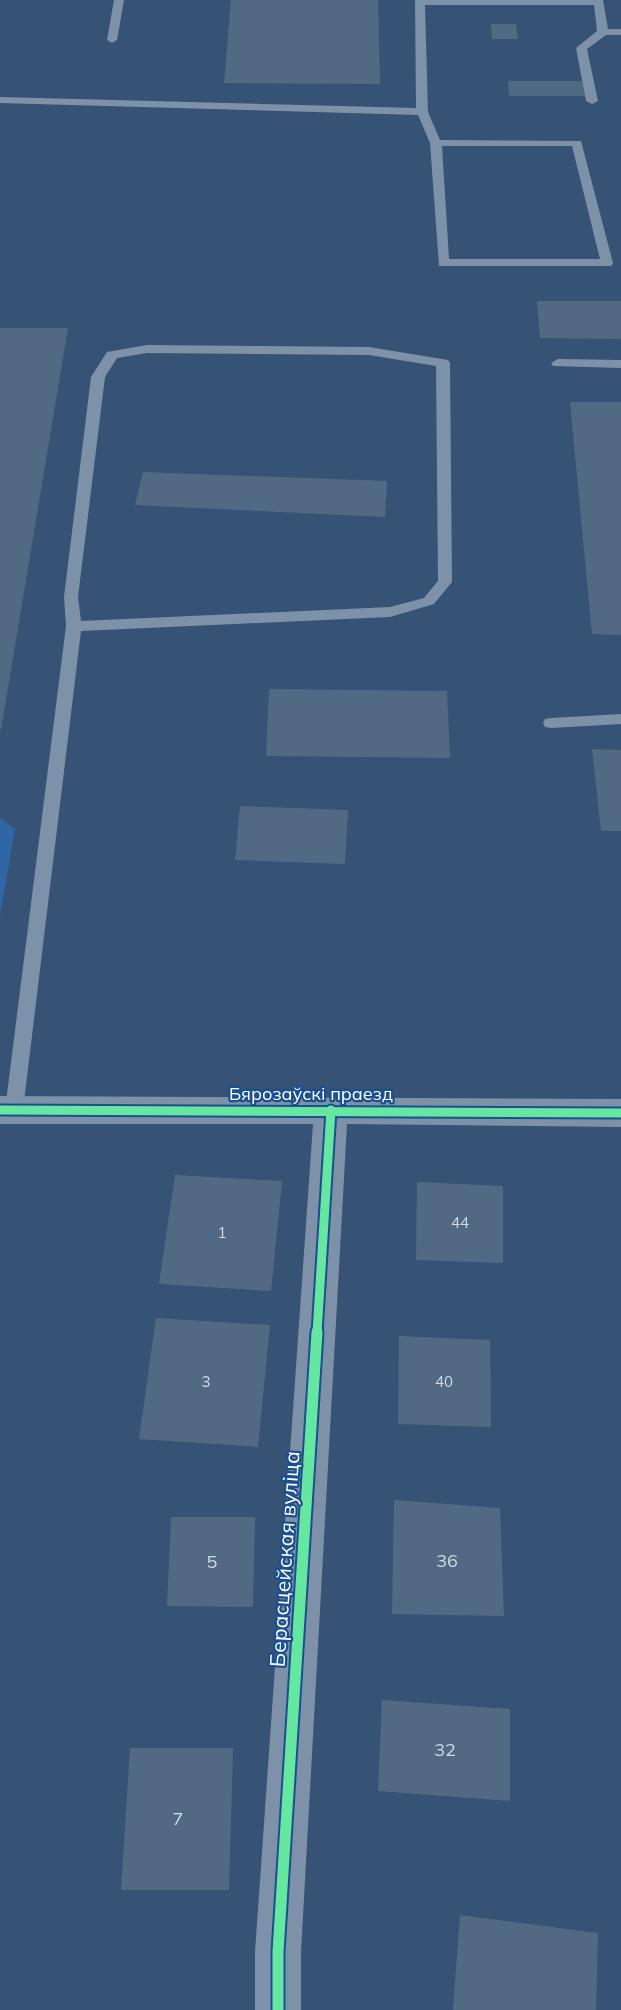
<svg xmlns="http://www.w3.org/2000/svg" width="621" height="2010" viewBox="0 0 621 2010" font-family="Mulish,sans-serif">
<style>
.green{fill:#2f66a5}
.building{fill:#526984}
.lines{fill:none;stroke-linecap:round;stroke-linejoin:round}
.service{fill:#7d92a8;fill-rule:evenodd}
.minor{fill:#7d92a8;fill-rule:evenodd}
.cycleway-far1-casing{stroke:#1b4f8f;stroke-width:13}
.cycleway-casing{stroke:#1b4f8f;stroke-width:15}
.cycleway-far1{stroke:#66e7a1;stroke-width:9}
.cycleway{stroke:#66e7a1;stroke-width:11}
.labels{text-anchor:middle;stroke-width:4.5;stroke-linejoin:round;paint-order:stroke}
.number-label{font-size:15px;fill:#d4dae0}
.street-label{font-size:18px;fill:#fff;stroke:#1b4f8f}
.near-number-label{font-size:18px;fill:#d4dae0}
.near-street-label{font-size:21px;fill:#fff;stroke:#1b4f8f}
</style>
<rect width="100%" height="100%" fill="#365274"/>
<!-- green -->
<polygon class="green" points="0,818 15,829 0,916"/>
<!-- building -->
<g class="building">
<polygon points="231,0 378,0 380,84 224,83"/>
<polygon points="491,24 516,24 518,39 492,39"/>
<polygon points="508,81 582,81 585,96 509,96"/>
<polygon points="537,301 621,301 621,339 540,338"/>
<polygon points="0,328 68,328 1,730 0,730"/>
<polygon points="570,402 621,402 621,635 592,634"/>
<polygon points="143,472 387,481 385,517 135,505"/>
<polygon points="269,689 447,691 450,758 266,756"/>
<polygon points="592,749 621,750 621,831 601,831"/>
<polygon points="240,806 348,810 345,864 235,860"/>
<polygon points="175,1175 282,1181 271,1291 159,1284"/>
<polygon points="417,1182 503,1186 503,1263 416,1260"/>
<polygon points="156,1318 270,1325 258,1447 139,1439"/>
<polygon points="399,1336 490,1340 491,1427 398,1424"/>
<polygon points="394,1500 500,1508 504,1616 392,1614"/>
<polygon points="171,1517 255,1517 253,1607 167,1606"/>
<polygon points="382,1700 510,1709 510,1801 378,1791"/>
<polygon points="130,1748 233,1748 229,1890 121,1890"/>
<polygon points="460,1915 598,1933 596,2010 453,2010"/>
</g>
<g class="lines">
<!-- service -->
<g class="service">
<polygon points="114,0 124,0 117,40 112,43 107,40"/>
<path d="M 415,0 L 603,0 L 608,29 L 621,29 L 621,35 L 606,35 L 587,49 L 598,101 L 592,104 L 586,101 L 576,48 L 597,31 L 594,5 L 425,5 L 428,112 L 440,140 L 581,141 L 613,263 L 611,266 L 439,266 L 430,143 L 418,115 L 0,103 L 0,97 L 416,108 ZM 442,146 L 572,146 L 600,259 L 449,259 Z"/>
<path d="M 147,345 L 369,347 L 448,360 L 450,363 L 452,582 L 434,604 L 390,617 L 81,631 L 23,1110 L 21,1115 L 14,1118 L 7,1115 L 5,1110 L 66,626 L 64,597 L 91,377 L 107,352 ZM 147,353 L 369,355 L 436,366 L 438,581 L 424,598 L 390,607 L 81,621 L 78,597 L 105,377 L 117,358 Z"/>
<polygon points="558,359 621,360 621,368 553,366 551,363"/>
<polygon points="621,714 621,724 551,728 545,727 543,723 545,719 551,718"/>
</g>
<!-- minor -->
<polygon class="minor" points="0,1096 621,1099 621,1127 347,1124 301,1952 301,2010 255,2010 255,1952 313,1124 0,1124"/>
<!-- cycleway-far1 casing -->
<g class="cycleway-far1-casing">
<g id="cycleway-far1">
<polyline points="0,1110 621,1113"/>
<polyline points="317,1333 331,1110"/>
</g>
</g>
<!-- cycleway casing -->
<g class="cycleway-casing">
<polyline id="cycleway" points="278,2010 278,1952 317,1332"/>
</g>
<!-- cycleway-far1 -->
<use href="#cycleway-far1" class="cycleway-far1"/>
<!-- cycleway -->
<use href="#cycleway" class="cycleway"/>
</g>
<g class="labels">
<!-- number labels -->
<g class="number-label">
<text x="460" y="1228">44</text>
<text x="222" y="1238">1</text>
<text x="206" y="1387">3</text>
<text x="444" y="1387">40</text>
</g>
<!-- street labels -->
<g class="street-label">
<text x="311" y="1100">Бярозаўскі праезд</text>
</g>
<!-- near-number labels -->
<g class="near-number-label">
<text x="447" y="1567">36</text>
<text x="212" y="1568">5</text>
<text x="445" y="1756">32</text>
<text x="178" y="1825">7</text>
</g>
<!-- near-street labels -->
<g class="near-street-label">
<text transform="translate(285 1559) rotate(-86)" y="7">Берасцейская вуліца</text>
</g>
</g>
</svg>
